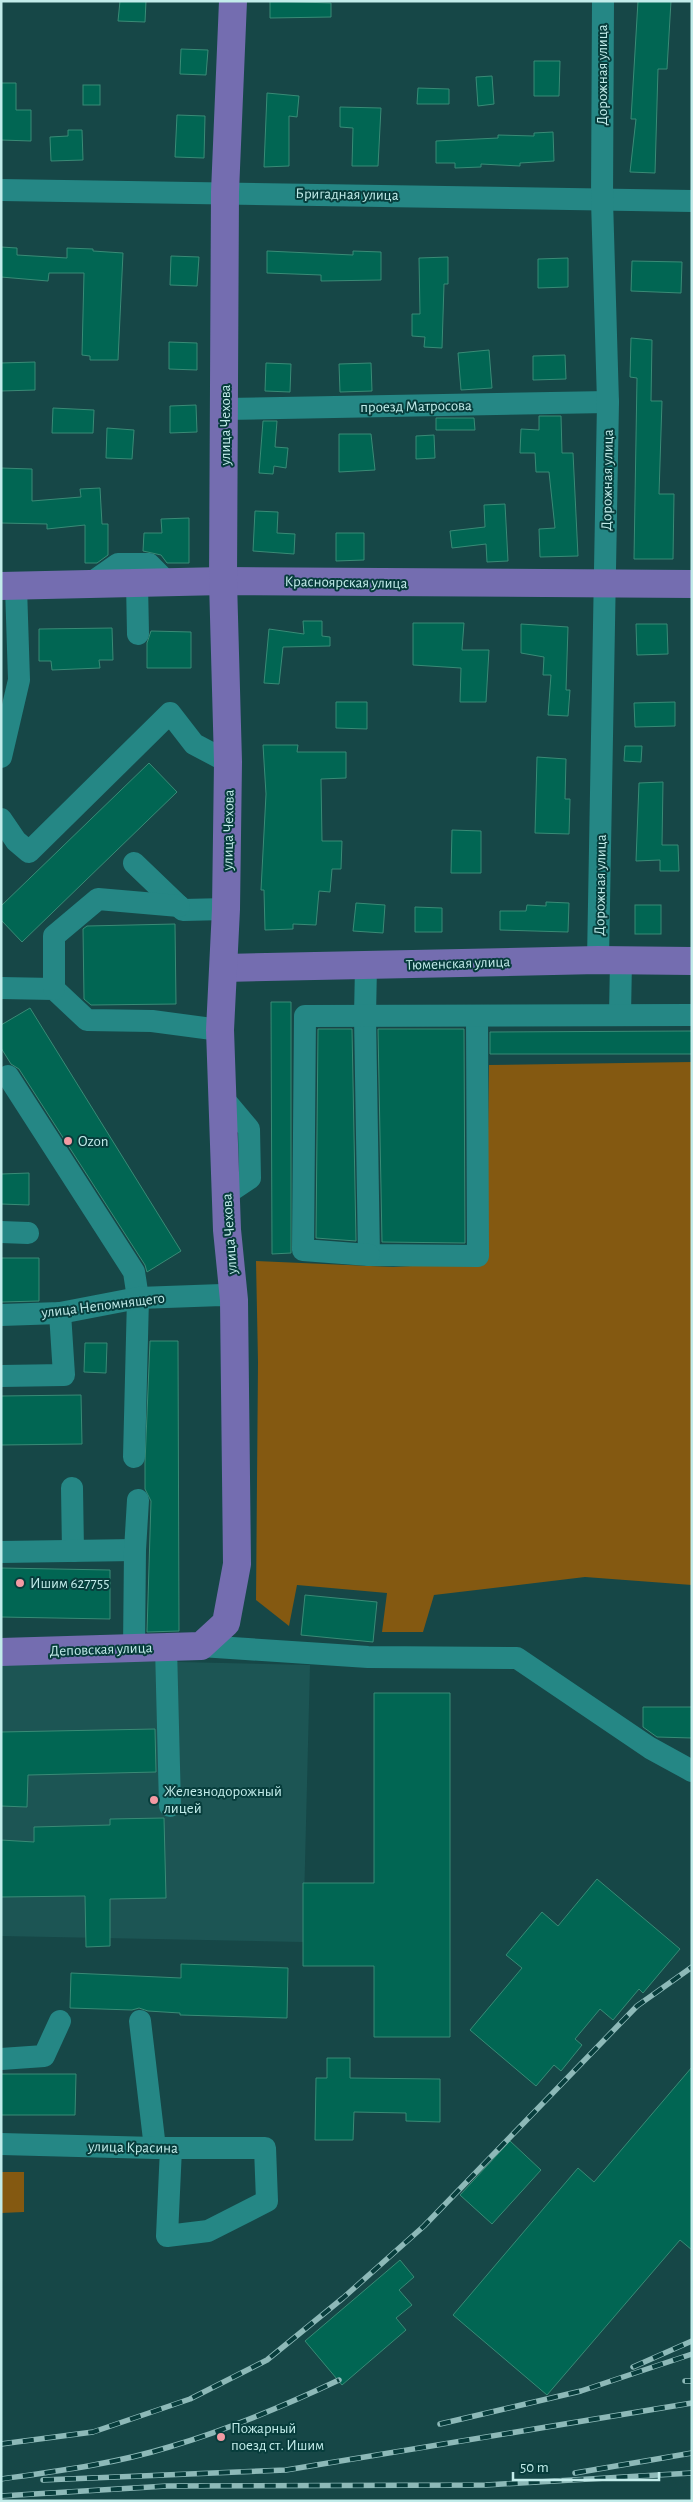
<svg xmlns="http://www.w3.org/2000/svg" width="693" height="2502" viewBox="0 0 693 2502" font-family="'Alegreya Sans',sans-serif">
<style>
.built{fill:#1c5554}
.green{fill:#845911}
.building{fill:#016653;stroke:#398b76}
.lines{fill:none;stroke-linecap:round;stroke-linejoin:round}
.minor{stroke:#258785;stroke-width:22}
.major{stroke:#746db0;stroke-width:28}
.rail-casing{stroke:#8db9b8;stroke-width:5.5}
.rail{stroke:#073d3c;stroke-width:4;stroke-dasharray:11;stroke-linecap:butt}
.poi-dot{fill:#f49aa3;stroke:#073d3c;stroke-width:2}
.labels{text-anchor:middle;stroke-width:4;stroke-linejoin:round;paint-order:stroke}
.street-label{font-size:15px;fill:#c2ecea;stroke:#073d3c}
.poi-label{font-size:15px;fill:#c2ecea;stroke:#073d3c;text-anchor:start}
</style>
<rect width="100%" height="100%" fill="#164747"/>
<!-- built -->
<polygon class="built" points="1,1658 310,1665 303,1942 1,1936"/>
<!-- green -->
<g class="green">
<polygon points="692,1062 692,1585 585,1577 434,1595 423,1632 382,1632 387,1593 297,1585 289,1626 256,1600 258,1362 256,1261 393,1267 486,1262 489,1065"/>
<polygon points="24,2172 24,2212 1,2213 1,2172"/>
</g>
<!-- building -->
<g class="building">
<polygon points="120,1 146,1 145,22 118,21"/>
<polygon points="270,1 331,3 331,17 270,18"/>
<polygon points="638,1 671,1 667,69 658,69 655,173 630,172 636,119 631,119"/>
<polygon points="181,49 208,50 206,75 180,74"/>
<polygon points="534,61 560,61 559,96 534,96"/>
<polygon points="492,76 494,104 478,106 476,77"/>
<polygon points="1,83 16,83 16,110 31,110 31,141 1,140"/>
<rect x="83" y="85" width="17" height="20"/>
<polygon points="418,88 449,89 449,104 417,104"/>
<polygon points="267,93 299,96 297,117 289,116 289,166 264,167"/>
<polygon points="340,107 381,108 378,166 352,166 353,128 340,127"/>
<polygon points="177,115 205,116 204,158 175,157"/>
<polygon points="68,130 82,130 83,160 51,161 50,137 68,136"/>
<polygon points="553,132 554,161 520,163 520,166 481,164 481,167 455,168 455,163 436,163 436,141 498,138 498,135 534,136 534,133"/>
<polygon points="1,247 17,248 17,255 67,258 67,248 93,249 93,251 123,253 118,360 90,360 90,356 82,355 84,273 49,273 48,281 1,277"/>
<polygon points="267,251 353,255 353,251 381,252 381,280 321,281 321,275 267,273"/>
<polygon points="171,256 199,257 197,286 170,285"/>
<polygon points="448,257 448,284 444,284 442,348 424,347 425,337 412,336 412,314 420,314 419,258"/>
<polygon points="568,258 568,287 538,288 538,259"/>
<polygon points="632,261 682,262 681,293 631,291"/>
<polygon points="631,338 652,340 651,401 662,401 659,494 674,494 673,559 634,559 637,378 630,377"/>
<polygon points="169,342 197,343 197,370 169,369"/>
<polygon points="489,350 492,388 461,390 458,353"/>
<polygon points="565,355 566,379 533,380 533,356"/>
<polygon points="35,362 35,390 1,391 1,363"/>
<polygon points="266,363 291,364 290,392 265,391"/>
<polygon points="371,363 372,391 340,392 339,364"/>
<polygon points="196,405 197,432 170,433 170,406"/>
<polygon points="53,408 94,410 93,433 52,433"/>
<polygon points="539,416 561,416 562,453 573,453 578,556 540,557 539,529 555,528 549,472 536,472 535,453 520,453 521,429 539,430"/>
<polygon points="436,418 474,418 475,430 436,430"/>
<polygon points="263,421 277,421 275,447 288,448 286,468 274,466 273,474 259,473"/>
<polygon points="107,428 134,430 132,459 106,458"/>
<polygon points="339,434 371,434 375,470 339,472"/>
<polygon points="434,435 435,458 416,459 416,436"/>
<polygon points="1,468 32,469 32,501 81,497 80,489 100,488 102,524 108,524 108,555 97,563 85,563 85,525 47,529 47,524 1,523"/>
<polygon points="505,504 508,561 487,562 486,544 452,548 450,531 485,527 484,505"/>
<polygon points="255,511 278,512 277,533 295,534 294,554 253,551"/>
<polygon points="189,518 189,563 167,563 161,555 143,551 144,533 162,533 161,519"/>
<polygon points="336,533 364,533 364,560 336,561"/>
<polygon points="303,621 322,621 322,636 330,637 330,646 283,647 279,684 264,683 269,629 304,634"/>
<polygon points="413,623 464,623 462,650 489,650 486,702 460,702 461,668 413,665"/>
<polygon points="521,624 568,627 566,690 570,690 568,716 548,715 551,675 543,675 544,657 521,653"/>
<polygon points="636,624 667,624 668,654 637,655"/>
<polygon points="112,628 113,660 99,660 100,668 52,670 51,661 39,661 39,629"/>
<polygon points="151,631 191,632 191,668 147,668 147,643"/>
<polygon points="336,702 367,702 367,729 336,728"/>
<polygon points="675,702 675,726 635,727 634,703"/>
<polygon points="263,745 298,745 297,752 346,752 346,778 321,779 322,841 342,841 341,869 332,869 330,892 319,891 316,925 293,924 293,929 265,930 264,890 261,890 266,794"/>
<polygon points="625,746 642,746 641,762 624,761"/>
<polygon points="537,757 566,759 565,799 570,799 569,834 535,833"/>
<polygon points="149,763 177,792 22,942 1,920 1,906"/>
<polygon points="663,782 662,845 678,845 679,871 660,871 660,860 636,861 639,783"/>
<polygon points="452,830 481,831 481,873 451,873"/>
<polygon points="546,902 569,903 568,932 500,930 500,911 526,911 527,905 546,906"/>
<polygon points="356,903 385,905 383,933 353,931"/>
<rect x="635" y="905" width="26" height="29"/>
<polygon points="415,907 442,908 442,932 415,932"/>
<polygon points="175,924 176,1004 91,1005 84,999 83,929 87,926"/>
<polygon points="271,1002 291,1002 291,1253 272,1254"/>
<polygon points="30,1008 181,1251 147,1272 145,1265 19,1069 11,1064 1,1048 1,1025"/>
<polygon points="318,1029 352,1029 356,1241 316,1238"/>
<polygon points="378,1029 464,1029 465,1243 382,1242"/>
<polygon points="692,1031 692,1054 490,1054 490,1032"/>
<polygon points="29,1173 29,1205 1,1204 1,1174"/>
<polygon points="1,1258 39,1258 39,1301 1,1302"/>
<polygon points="150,1341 178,1341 179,1631 147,1632 151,1501 145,1489 145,1463"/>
<polygon points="85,1343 107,1343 106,1373 84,1372"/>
<polygon points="81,1395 82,1444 1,1445 1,1396"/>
<polygon points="1,1568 110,1570 110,1619 1,1617"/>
<polygon points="305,1595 377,1602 373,1642 301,1635"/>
<polygon points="374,1693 450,1693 450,2037 374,2037 374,1966 303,1966 303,1883 374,1883"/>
<polygon points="643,1707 692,1707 692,1738 657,1737 643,1727"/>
<polygon points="155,1729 156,1772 28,1775 27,1807 1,1806 1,1732"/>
<polygon points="164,1818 166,1898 110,1899 110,1946 86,1947 85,1896 1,1897 1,1840 34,1842 34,1827 110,1825 110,1819"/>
<polygon points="597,1879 680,1949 643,1993 639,1989 613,2020 600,2009 575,2039 582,2045 561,2071 554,2065 536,2086 470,2030 522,1968 506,1955 542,1912 558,1926"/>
<polygon points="181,1964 288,1968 287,2018 180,2015 180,2013 148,2011 139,2008 132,2010 70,2008 71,1973 181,1978"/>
<polygon points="327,2058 350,2058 350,2078 440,2079 440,2122 406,2121 406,2113 354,2112 353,2140 315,2140 316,2078 327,2078"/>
<polygon points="692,2067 692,2250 680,2240 547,2395 453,2315 578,2168 594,2182"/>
<polygon points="1,2074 76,2074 75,2115 1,2115"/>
<polygon points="510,2141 541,2170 492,2224 460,2195"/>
<polygon points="400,2260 414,2277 399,2290 412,2305 396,2318 406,2330 342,2385 305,2341"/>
</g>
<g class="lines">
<!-- minor -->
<g class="minor">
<polyline points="1,190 692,201"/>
<polyline points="225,409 608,402"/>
<polyline points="137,583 138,634"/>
<polyline points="88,585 118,564 149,564 167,582"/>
<polyline points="1,757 19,680 16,587"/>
<polyline points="1,819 16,841 29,852 170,713 194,744 228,762"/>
<polyline points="134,863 183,910 226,909"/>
<polyline points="598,960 608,402 602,200 603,1"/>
<polyline points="366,966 365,1016 369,1255 478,1256 477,1017"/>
<polyline points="1,988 54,989 87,1020 152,1021 220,1030"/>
<polyline points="54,989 54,936 98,899 179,906"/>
<polyline points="620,1015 621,961"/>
<polyline points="8,1076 134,1272 138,1298 134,1457"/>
<polyline points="223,1098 249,1129 250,1178 226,1194"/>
<polyline points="1,1232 28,1233"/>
<polyline points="369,1255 303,1250 305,1016 692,1015"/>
<polyline points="1,1315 60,1313 138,1298 222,1295 234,1300"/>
<polyline points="1,1376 64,1375 60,1313"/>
<polyline points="72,1488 73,1551"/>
<polyline points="1,1552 135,1550"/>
<polyline points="201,1646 368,1657 517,1658 650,1748 692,1771"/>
<polyline points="166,1647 170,1806"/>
<polyline points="134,1648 135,1550 138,1500"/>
<polyline points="140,2021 155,2148"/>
<polyline points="1,2059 44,2056 60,2021"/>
<polyline points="1,2144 155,2148 265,2148 267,2201 208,2231 167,2236 171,2148"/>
</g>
<!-- major -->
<g class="major">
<polyline points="1,586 223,581 692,584"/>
<polyline points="224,968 598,960 692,961"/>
<polyline points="1,1652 201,1646 226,1623 237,1564 234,1300 227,1230 220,1030 226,909 228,762 223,581 225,192 233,1"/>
</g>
<!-- rail casing -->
<g class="rail-casing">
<g id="rail">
<polyline points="633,2367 692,2341"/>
<polyline points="685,2381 692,2381"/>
<polyline points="440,2424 581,2391 692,2354"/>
<polyline points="1,2444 93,2432 190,2399 267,2360 343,2298 424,2226 637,2006 692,1967"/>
<polyline points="575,2473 692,2453"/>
<path d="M 1,2479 C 58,2471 114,2464 169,2447 C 227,2430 284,2406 339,2380"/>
<polyline points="43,2480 286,2470 692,2403"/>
<polyline points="1,2496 167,2486 486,2485 692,2473"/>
</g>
</g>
<!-- rail -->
<use href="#rail" class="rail"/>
</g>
<!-- markers -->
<g class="poi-dot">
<circle cx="68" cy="1141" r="5"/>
<circle cx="20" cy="1583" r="5"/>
<circle cx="154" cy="1800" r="5"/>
<circle cx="221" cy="2437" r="5"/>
</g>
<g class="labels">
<!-- street labels -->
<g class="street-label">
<text transform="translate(602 75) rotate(-90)" y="5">Дорожная улица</text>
<text transform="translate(347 194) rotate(1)" y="5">Бригадная улица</text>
<text transform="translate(416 406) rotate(-1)" y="5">проезд Матросова</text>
<text transform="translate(225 425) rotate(-90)" y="5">улица Чехова</text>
<text transform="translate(607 480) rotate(-89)" y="5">Дорожная улица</text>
<text transform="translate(346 582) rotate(1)" y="5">Красноярская улица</text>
<text transform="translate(228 830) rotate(-89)" y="5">улица Чехова</text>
<text transform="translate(600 885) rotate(-89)" y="5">Дорожная улица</text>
<text transform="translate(458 963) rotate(-2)" y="5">Тюменская улица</text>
<text transform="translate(229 1234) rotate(-94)" y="5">улица Чехова</text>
<text transform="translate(103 1305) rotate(-7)" y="5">улица Непомнящего</text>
<text transform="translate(101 1649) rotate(-2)" y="5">Деповская улица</text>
<text transform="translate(133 2147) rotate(1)" y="5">улица Красина</text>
</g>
<!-- poi labels -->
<g class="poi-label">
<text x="78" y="1146">Ozon</text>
<text x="30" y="1588">Ишим 627755</text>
<text x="164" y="1796">Железнодорожный<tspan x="164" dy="17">лицей</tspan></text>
<text x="231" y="2433">Пожарный<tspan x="231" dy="17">поезд ст. Ишим</tspan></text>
</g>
</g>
<!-- border -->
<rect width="693" height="2502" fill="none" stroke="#c2ecea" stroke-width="5"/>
<!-- scale -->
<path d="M513 2472v8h146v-8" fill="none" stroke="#c2ecea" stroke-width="2.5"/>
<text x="520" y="2472" font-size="15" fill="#c2ecea" stroke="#073d3c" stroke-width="4" paint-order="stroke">50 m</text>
</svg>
